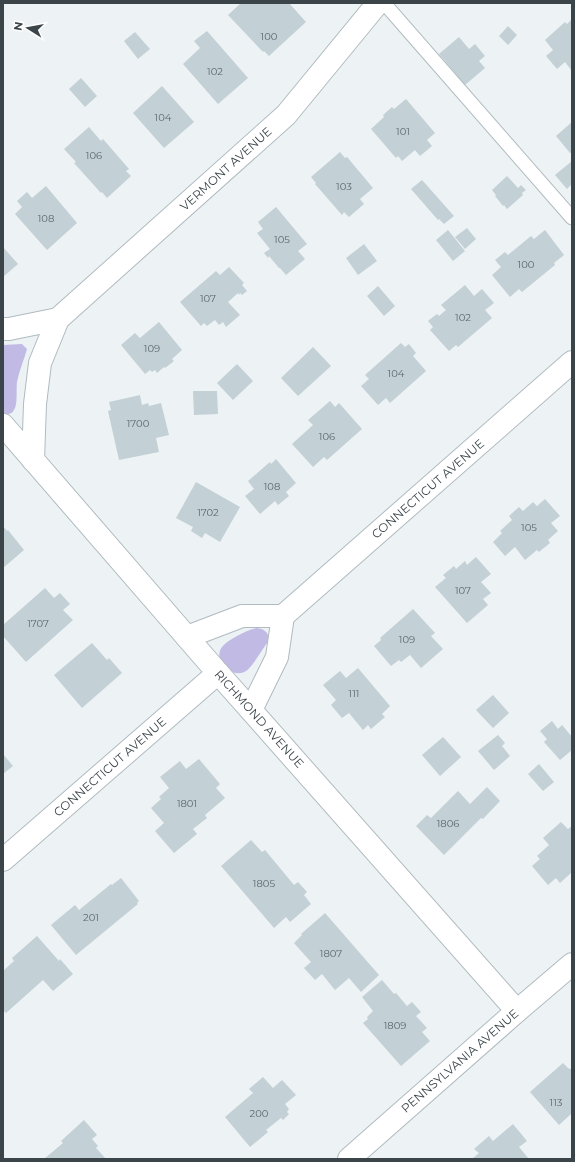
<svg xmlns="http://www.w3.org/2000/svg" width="575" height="1162" viewBox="0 0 575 1162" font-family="Montserrat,sans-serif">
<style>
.green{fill:#c1bae5}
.building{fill:#c3d0d6}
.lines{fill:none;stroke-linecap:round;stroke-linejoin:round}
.service-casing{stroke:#b0bbc0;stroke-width:15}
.minor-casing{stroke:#b0bbc0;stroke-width:24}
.service{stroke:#fff;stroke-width:13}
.minor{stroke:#fff;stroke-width:22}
.labels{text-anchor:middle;stroke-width:3.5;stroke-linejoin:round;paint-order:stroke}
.number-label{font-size:10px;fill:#5d686c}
.street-label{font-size:12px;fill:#3b4549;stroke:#fff}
</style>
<rect width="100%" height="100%" fill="#edf2f5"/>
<!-- green -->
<g class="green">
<path d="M 22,344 L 27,349 C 24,360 19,371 17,382 C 16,390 18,404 14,410 C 12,414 8,415 4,414 L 3,345 Z"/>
<path d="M 257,628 C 266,629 271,635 267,643 C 262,650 252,667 246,671 C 232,680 212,660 222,647 C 226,642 232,639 237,636 C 244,632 250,629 257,628 Z"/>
</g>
<!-- building -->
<g class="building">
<polygon points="241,3 289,3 306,22 269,56 264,51 263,52 228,15"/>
<polygon points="572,19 572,71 565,62 557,69 546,56 553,50 545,40 565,22 567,24"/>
<polygon points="508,26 517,35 508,45 499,36"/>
<polygon points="207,31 248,78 218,104 183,64 200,48 194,41"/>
<polygon points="135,32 150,49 138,59 124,41"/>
<polygon points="459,37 469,49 475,44 485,56 479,61 485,68 465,85 439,54"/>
<polygon points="81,78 97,96 85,107 69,89"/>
<polygon points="162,86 194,122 164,148 133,113"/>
<polygon points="406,99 435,133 427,140 432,146 420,156 415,150 402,161 398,156 396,158 371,129 384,117 383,115 392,107 394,109"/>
<polygon points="572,122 572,152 570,153 556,136"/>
<polygon points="89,127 101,141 103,139 129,169 126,171 131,176 107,198 102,192 101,193 74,163 76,162 64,149"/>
<polygon points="340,152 345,158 347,157 373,188 360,199 364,204 349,217 344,212 342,215 315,184 316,183 311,177"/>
<polygon points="572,161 572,184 567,189 555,175"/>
<polygon points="507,176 518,188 521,185 526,190 522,193 523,195 507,209 504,205 503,206 495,196 496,195 492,190"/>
<polygon points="422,180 454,216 444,224 439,219 438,220 411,189"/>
<polygon points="46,186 77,223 47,250 15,214 22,207 17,201 27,192 32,198"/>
<polygon points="276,207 307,244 298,251 305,259 286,275 280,268 279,268 269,256 268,258 264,253 270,249 257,233 263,229 258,222"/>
<polygon points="467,228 476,239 465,249 455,237"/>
<polygon points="448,230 465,251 453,261 436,240"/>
<polygon points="545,230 564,255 554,263 555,265 522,292 519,289 510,297 492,275 501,267 495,260 505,252 508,255 531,236 534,239"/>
<polygon points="364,244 377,261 358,275 346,258"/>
<polygon points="3,247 18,264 3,277"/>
<polygon points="229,267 244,283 242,285 247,291 242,295 240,293 239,295 238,293 228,302 240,315 226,327 223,322 219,325 215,320 207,326 204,323 201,326 180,302 216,271 220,275"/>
<polygon points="465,285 474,296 482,289 494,303 485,310 492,318 458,347 456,345 449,351 430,330 433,327 428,321 437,314 439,316 446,310 441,305"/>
<polygon points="378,286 395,306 384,316 367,296"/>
<polygon points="159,322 182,350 172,359 174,361 165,368 164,367 157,373 155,370 152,372 150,370 145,374 121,345 135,333 140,338"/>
<polygon points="401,343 405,347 409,344 416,353 413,356 426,371 390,403 386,398 378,405 361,386 369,379 365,375"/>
<polygon points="313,347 331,366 298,396 281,378"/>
<polygon points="237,364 253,381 233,400 217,383"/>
<polygon points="193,391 217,391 218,414 194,415"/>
<polygon points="140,395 142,405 148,403 149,406 161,403 169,435 156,438 159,452 119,460 108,411 111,410 109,402"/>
<polygon points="330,401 335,407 339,403 362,429 327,460 324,457 313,467 292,444 313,425 308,420"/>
<polygon points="276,459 296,483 286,492 289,496 278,505 275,501 260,514 245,496 254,489 248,481 270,462 271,464"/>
<polygon points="196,482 240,507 220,542 205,533 202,538 191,531 193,527 176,518"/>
<polygon points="545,499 560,516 551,523 558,531 548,540 550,543 539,552 537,550 525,560 515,547 505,556 493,542 502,533 500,531 512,520 509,516 519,507 523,511 533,502 537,506"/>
<polygon points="3,526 7,531 8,530 24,550 3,568"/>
<polygon points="476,557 491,574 481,582 491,593 483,599 488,605 467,623 435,587 446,578 443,575 454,566 456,569 465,561 467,565"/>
<polygon points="45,588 54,598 60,593 70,604 63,610 73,620 26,662 3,636 3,625"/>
<polygon points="413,609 435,633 431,636 443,649 421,668 410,655 401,662 399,660 391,666 374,646 381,640 380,638"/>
<polygon points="92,643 107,660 109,658 122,673 82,708 54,675"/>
<polygon points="358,668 390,706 382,714 385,717 371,729 368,725 363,730 349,713 342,718 331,705 336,700 323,685 340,671 346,678"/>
<polygon points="493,695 509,713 493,728 476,710"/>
<polygon points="552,721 558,729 562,725 572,737 572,750 560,760 544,742 547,739 540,731"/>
<polygon points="498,735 505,743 502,746 510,756 494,770 478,751"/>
<polygon points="443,737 461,757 440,776 422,755"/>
<polygon points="3,754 13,766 3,774"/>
<polygon points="199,759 220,784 216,788 225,798 205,815 207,818 193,829 197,834 174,853 155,831 164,823 151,808 161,799 159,797 169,788 160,777 180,761 186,769"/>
<polygon points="539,764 554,782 543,791 528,774"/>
<polygon points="487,787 500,801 483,819 481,818 444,855 416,826 427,815 431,818 458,791 470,804"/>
<polygon points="561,822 568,829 572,826 572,872 560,883 556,878 548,885 532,866 540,859 537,856 549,845 543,838"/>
<polygon points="251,840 262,852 265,850 294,885 298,882 307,892 304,895 311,904 290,922 286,917 274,928 221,866"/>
<polygon points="121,878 139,901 137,903 138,904 76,955 51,925 75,905 79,910 111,884 112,885"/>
<polygon points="325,913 379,975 361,992 349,978 335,990 322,974 315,980 304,968 311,962 294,943 302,935 301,934"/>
<polygon points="37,936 59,961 60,959 73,974 53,991 43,980 6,1013 3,1010 3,971 14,961 12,958"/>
<polygon points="382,980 394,994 396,993 407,1006 412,1002 421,1012 416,1016 427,1028 422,1032 430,1041 401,1066 363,1023 368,1019 367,1017 373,1011 362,997"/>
<polygon points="563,1063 568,1068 570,1069 572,1068 572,1113 559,1125 530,1092"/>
<polygon points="263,1077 273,1088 282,1080 296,1095 285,1104 289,1109 287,1112 289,1114 283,1120 281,1118 266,1130 268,1132 250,1147 225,1117 253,1093 249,1089"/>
<polygon points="84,1120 97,1135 92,1139 98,1146 96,1148 106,1159 44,1159 63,1143 61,1141"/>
<polygon points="513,1124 527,1141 519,1147 529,1159 472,1159 479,1153 474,1149 489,1136 493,1141"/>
</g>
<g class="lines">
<!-- service casing -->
<g class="service-casing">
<polyline id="service" points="384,3 572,218"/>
</g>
<!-- minor casing -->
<g class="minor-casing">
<g id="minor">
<polyline points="3,329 9,329 58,319"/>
<polyline points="3,425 218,673 517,1011"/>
<polyline points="33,460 35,404 40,363 58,319 286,115 378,3"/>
<polyline points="187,637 242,616 283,616"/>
<polyline points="251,710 277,657 283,616 572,362"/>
<polyline points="3,860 218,673"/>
<polyline points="349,1159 517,1011 572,964"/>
</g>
</g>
<!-- service -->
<use href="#service" class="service"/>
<!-- minor -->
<use href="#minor" class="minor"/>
</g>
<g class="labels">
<!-- number labels -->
<g class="number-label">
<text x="269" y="40">100</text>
<text x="215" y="75">102</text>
<text x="163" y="121">104</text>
<text x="403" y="135">101</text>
<text x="94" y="159">106</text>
<text x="344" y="190">103</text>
<text x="46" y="222">108</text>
<text x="282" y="243">105</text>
<text x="526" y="268">100</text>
<text x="208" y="302">107</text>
<text x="463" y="321">102</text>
<text x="152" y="352">109</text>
<text x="396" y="377">104</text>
<text x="138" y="427">1700</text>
<text x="327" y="440">106</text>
<text x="272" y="490">108</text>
<text x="208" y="516">1702</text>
<text x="529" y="531">105</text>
<text x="463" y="594">107</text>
<text x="38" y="627">1707</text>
<text x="407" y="643">109</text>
<text x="354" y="697">111</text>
<text x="187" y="807">1801</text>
<text x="448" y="827">1806</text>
<text x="264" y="887">1805</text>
<text x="91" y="921">201</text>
<text x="331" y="957">1807</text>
<text x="395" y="1029">1809</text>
<text x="556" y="1106">113</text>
<text x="259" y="1117">200</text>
</g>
<!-- street labels -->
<g class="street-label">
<text transform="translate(226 169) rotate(-42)" y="4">VERMONT AVENUE</text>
<text transform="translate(428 489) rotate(-41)" y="4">CONNECTICUT AVENUE</text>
<text transform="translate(259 719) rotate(48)" y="4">RICHMOND AVENUE</text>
<text transform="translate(110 767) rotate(-41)" y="4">CONNECTICUT AVENUE</text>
<text transform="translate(460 1061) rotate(-41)" y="4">PENNSYLVANIA AVENUE</text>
</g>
</g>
<!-- border -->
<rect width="575" height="1162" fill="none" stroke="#3b4549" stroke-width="8"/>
<!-- north arrow -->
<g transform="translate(28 28) rotate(281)" stroke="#ffffff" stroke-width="3" paint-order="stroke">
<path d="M0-3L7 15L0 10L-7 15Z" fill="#3b4549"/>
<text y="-6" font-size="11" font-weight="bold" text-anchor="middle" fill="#3b4549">N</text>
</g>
</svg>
